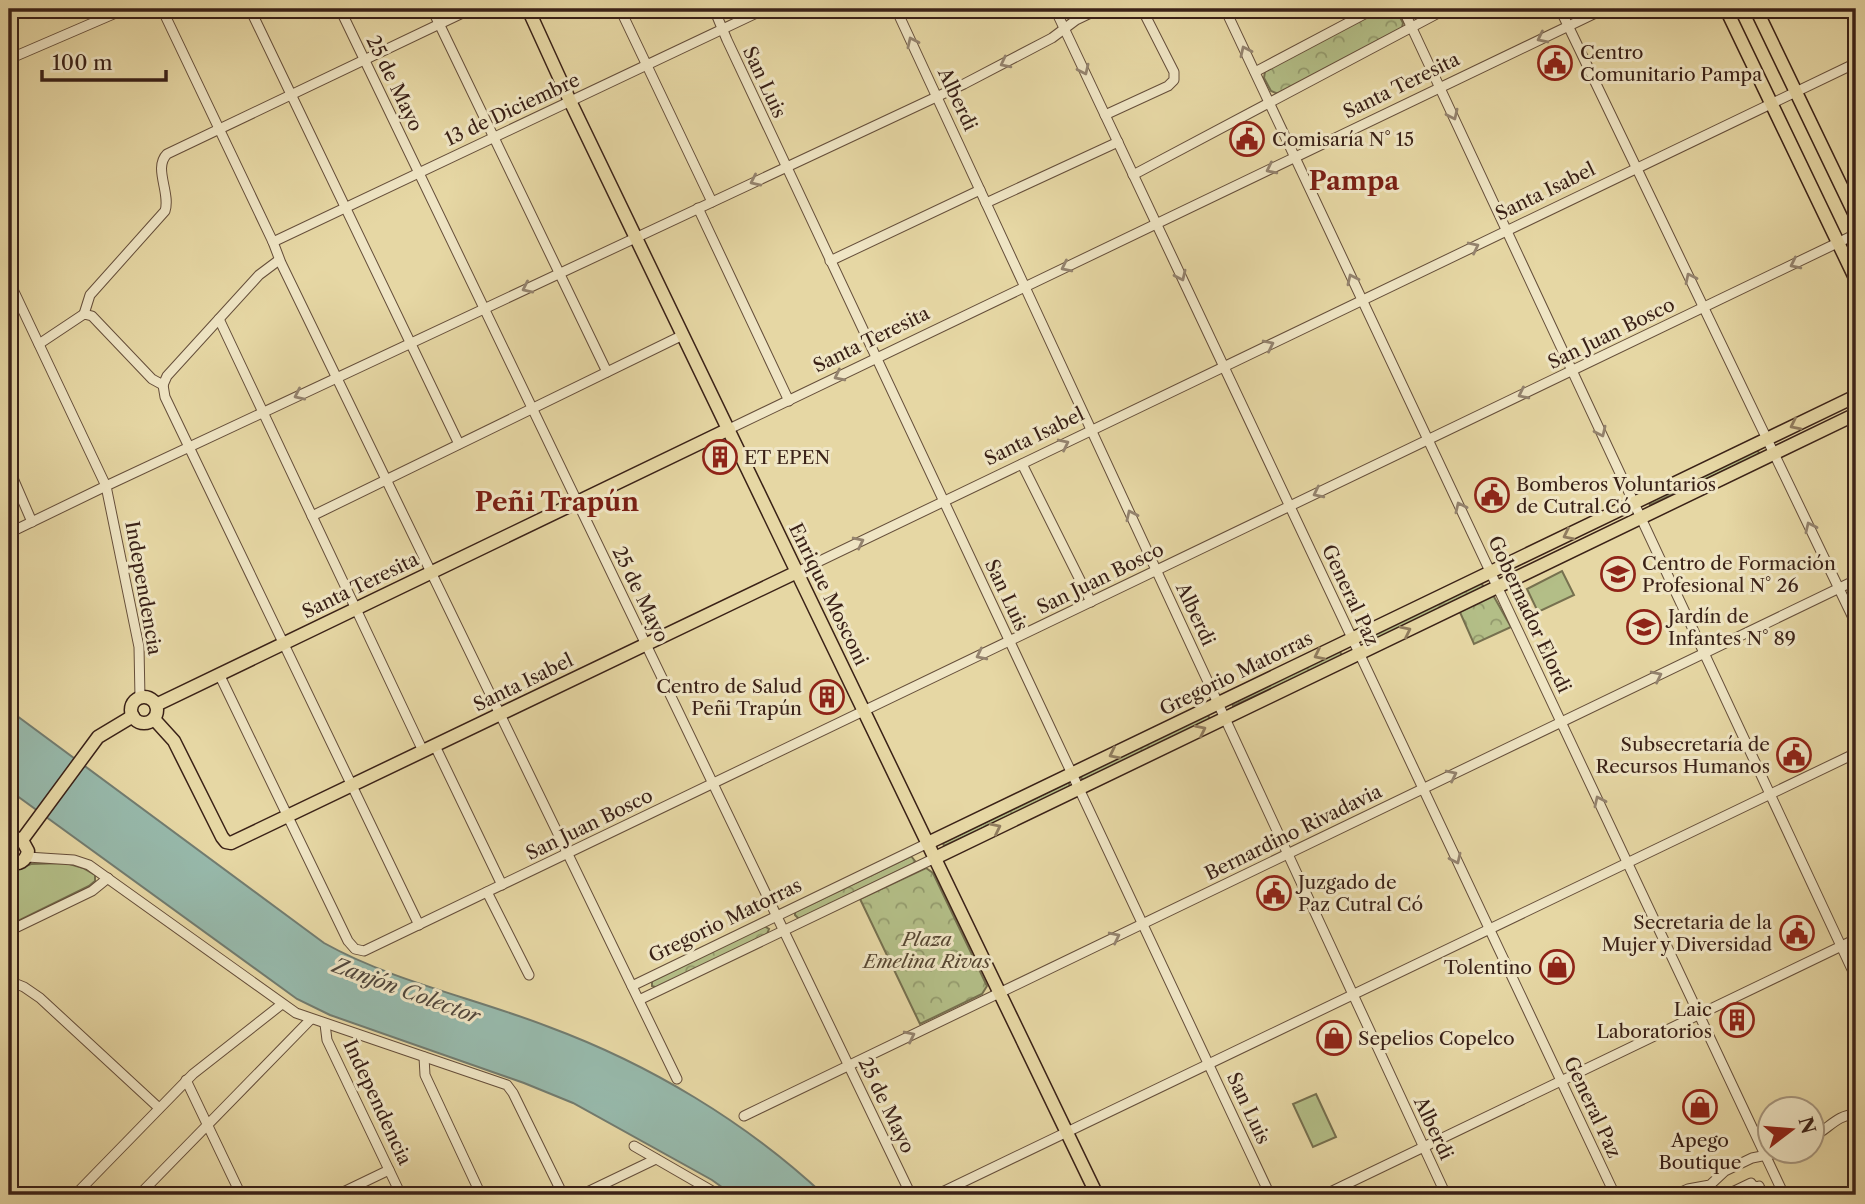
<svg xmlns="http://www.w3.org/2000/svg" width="1865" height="1204" viewBox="0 0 1865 1204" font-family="'Libre Caslon Text',serif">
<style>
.grass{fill:#b3be87;stroke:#76704f;stroke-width:2}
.forest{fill:url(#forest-crowns);stroke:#76704f;stroke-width:2}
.water{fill:#97b9ab;stroke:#727c70;stroke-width:2}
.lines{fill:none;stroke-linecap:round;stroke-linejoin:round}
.minor-casing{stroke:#654e3a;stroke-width:11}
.major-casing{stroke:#3a2117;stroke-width:15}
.minor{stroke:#efe5c4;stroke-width:9}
.major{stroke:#e6d7a4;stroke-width:12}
.oneway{stroke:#94836e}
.oneway2{stroke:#907c5e}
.labels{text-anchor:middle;stroke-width:6;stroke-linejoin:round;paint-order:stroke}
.poi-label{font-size:19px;fill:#3a2117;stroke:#efe5c4;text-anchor:start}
.street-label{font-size:19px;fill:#3a2117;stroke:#efe5c4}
.park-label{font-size:19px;font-style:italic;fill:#584833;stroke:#efe5c4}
.water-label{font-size:21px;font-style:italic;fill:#51473c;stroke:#efe5c4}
.district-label{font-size:26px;font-weight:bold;fill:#7a1f14;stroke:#efe5c4}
</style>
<defs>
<pattern id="forest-crowns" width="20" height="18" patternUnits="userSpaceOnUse" patternTransform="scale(1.75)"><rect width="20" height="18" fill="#b3be87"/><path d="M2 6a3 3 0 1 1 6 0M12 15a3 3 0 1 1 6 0" fill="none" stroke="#939a6d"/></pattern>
</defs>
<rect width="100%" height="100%" fill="#e6d7a4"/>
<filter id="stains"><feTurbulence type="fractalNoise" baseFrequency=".00286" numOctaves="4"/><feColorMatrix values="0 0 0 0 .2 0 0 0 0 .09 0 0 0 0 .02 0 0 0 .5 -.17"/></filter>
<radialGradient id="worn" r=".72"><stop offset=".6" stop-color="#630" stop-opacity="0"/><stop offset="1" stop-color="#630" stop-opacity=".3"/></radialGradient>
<!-- grass -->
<g class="grass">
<polygon points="1562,571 1574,595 1538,612 1527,589"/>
<polygon points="66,863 83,868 95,875 95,881 89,886 18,921 9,920 9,873 31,864"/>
<polygon points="1316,1094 1336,1137 1313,1147 1293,1104"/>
</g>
<!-- forest -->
<g class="forest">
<polygon points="1381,9 1396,9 1403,23 1402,28 1278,94 1271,91 1264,78 1265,71 1268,68"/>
<polygon points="1756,449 1760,454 1650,505 1649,502"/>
<polygon points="1481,582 1484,588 1370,643 1367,641 1367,636"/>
<polygon points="1493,595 1511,627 1474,644 1459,610"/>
<polygon points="1340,651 1342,657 1233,706 1232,703"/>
<polygon points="1208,715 1210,720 1083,780 1081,778 1082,773"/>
<polygon points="1069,782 1070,788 944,846 943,843"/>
<polygon points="911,856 915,861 913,864 799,919 795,915 795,912"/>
<polygon points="926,868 933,873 987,986 982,994 920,1024 860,899"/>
<polygon points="764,926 769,929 767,934 658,988 652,986 652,981"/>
</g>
<!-- water -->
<path class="water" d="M 9,710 L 324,943 C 394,982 475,998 549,1027 C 649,1064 746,1122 824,1195 L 733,1195 L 712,1180 L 573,1103 L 524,1083 L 330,1015 L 297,999 L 9,790 Z"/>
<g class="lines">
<!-- minor casing -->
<g class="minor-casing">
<g id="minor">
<polyline points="162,9 273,242 281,263 677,1079"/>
<polyline points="250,9 459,444"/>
<polyline points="340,9 911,1195"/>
<polyline points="432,9 607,372"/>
<polyline points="620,9 712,202"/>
<polyline points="714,9 727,40 1270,1195"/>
<polyline points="896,9 1446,1195"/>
<polyline points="1055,9 1615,1195"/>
<polyline points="1225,9 1784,1195"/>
<polyline points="1403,9 1856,978"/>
<polyline points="1560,9 1856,624"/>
<polyline points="9,59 125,9"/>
<polyline points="1255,72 1374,9"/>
<polyline points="1105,115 1168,86 1174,80 1174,72 1142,9"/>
<polyline points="1133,175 1446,9"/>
<polyline points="986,203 1118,142"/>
<polyline points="698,208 789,401"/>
<polyline points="273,242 765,9"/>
<polyline points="830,261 980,190"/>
<polyline points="9,281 106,486 139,647 140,698"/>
<path d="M 84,314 L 90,295 L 165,211 C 171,193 153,168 167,154 L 471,9"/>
<polyline points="219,319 423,751"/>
<polyline points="39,344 84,314 92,316 152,379 163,385"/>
<polyline points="163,385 165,397 189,447 419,925"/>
<polyline points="163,385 167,376 259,275 279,260"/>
<polyline points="729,429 1604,9"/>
<polyline points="1022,464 1091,602"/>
<polyline points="9,469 32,522"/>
<polyline points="312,516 683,335"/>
<polyline points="9,533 106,486 964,84 1052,38 1076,20 1099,9"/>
<polyline points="797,572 1856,63"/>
<polyline points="219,674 348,941 355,949 364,951 1856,234"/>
<polyline points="435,746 502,885"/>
<polyline points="27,857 74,860 89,865 296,1013 507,1085 513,1093 563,1195"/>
<polyline points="487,892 529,975"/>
<polyline points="9,931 92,891 108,878"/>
<polyline points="9,981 24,987 40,998 159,1108"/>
<polyline points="632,986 928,843"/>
<polyline points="639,1000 935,858"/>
<polyline points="325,1024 327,1040 401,1195"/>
<polyline points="424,1057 425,1075 481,1195"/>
<polyline points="186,1080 241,1195"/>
<polyline points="744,1116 1856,580"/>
<path d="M 1812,1137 C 1829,1129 1836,1115 1856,1114"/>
<polyline points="634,1146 719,1195"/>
<polyline points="1759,1186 1763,1195"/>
<polyline points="75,1195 193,1074 282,1004"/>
<polyline points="139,1195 311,1019"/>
<polyline points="337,1195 389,1170"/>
<polyline points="581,1195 656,1159"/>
<polyline points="936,1195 1856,753"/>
<polyline points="1324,1195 1856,939"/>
<polyline points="1674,1195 1688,1189 1710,1185 1725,1171 1752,1158 1782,1152"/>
<polyline points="1726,1195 1751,1183"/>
<polyline points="1751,1195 1755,1186"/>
</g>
</g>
<!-- major casing -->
<g class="major-casing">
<g id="major">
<polyline points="528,9 570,101 1097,1195"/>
<polyline points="1726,9 1856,280"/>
<polyline points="1756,9 1856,217"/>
<circle cx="144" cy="710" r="13"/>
<polyline points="156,705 729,429"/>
<polyline points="154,719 174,741 222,837 226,842 231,843 797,572"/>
<path d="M 9,839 L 16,838 L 22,840 L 28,851 C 26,861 19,866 9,862"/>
<polyline points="22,840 98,737 133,716"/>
<polyline points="928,843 1856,396"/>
<polyline points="935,858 1856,414"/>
</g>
</g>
<!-- minor -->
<use href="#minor" class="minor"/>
<!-- major -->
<use href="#major" class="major"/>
</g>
<!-- one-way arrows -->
<defs><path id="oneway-chevron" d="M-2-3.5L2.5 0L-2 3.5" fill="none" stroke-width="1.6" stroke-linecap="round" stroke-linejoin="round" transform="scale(1.75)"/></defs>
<g class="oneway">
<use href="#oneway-chevron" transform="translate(1542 38) rotate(154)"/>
<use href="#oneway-chevron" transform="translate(912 42) rotate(-115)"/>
<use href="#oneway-chevron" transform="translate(1245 51) rotate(-115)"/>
<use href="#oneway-chevron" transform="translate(1005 63) rotate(153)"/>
<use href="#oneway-chevron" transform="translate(1084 70) rotate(65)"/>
<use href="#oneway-chevron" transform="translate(1453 115) rotate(65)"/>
<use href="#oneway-chevron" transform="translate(1271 169) rotate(154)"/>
<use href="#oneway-chevron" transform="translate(755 181) rotate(155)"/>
<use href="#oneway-chevron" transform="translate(1474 247) rotate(-26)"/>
<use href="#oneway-chevron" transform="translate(1795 264) rotate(154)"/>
<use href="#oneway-chevron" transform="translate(1066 267) rotate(154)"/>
<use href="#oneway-chevron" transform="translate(1181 276) rotate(65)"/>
<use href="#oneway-chevron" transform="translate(1690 278) rotate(-116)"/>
<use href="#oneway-chevron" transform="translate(1352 279) rotate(-115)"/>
<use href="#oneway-chevron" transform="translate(527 288) rotate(155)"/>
<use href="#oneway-chevron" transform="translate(1269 345) rotate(-26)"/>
<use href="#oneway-chevron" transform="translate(839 376) rotate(154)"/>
<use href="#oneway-chevron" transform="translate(1523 394) rotate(154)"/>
<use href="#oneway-chevron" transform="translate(299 395) rotate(155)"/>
<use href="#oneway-chevron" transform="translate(1601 432) rotate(65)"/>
<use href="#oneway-chevron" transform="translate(1064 444) rotate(-26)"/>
<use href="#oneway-chevron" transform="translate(1318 493) rotate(154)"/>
<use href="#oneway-chevron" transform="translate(1460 507) rotate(-115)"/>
<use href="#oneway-chevron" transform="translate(1131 515) rotate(-115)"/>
<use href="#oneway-chevron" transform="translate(1810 527) rotate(-115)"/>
<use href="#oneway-chevron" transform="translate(859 542) rotate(-26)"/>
<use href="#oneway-chevron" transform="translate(981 655) rotate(154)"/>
<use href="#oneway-chevron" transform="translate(1657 676) rotate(-26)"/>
<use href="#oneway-chevron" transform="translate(1452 775) rotate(-26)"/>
<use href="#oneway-chevron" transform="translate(1599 801) rotate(-115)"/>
<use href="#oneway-chevron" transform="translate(1456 859) rotate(65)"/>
<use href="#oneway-chevron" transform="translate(1115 937) rotate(-26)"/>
<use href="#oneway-chevron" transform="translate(910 1036) rotate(-26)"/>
</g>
<g class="oneway2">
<use href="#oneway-chevron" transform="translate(1795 425) rotate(154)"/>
<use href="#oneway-chevron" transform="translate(1568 535) rotate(154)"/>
<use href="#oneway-chevron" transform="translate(1406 631) rotate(-26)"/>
<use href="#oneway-chevron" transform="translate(1319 655) rotate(154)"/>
<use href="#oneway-chevron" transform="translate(1201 730) rotate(-26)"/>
<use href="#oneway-chevron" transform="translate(1114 754) rotate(154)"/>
<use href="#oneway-chevron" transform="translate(996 828) rotate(-26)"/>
</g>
<!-- icons -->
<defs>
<g id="civic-ring" transform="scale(1.75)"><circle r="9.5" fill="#efe5c4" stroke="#8f2418" stroke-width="1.5"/><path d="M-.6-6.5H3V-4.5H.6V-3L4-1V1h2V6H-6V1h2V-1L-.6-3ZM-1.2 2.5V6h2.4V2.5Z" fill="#8f2418"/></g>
<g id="building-ring" transform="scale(1.75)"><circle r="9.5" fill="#efe5c4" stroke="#8f2418" stroke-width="1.5"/><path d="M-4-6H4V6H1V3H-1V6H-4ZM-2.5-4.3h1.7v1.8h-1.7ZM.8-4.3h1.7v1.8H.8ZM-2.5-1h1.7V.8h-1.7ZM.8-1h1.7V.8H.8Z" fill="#8f2418"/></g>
<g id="university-ring" transform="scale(1.75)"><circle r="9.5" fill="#efe5c4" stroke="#8f2418" stroke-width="1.5"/><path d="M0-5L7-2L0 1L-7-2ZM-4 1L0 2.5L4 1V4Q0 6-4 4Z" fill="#8f2418"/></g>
<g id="school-ring" transform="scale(1.75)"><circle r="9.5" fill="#efe5c4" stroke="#8f2418" stroke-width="1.5"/><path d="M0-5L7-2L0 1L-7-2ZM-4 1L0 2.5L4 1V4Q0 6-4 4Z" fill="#8f2418"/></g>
<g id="shop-ring" transform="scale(1.75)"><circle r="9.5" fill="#efe5c4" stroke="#8f2418" stroke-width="1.5"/><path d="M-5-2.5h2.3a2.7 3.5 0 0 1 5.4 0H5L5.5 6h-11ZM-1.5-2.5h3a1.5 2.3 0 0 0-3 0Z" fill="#8f2418"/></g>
</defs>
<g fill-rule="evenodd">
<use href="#civic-ring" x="1555" y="63"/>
<use href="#civic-ring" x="1247" y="139"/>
<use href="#building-ring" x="720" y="457"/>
<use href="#civic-ring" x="1492" y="495"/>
<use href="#university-ring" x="1618" y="574"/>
<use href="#school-ring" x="1644" y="627"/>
<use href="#building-ring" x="827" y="697"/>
<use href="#civic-ring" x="1794" y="755"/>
<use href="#civic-ring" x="1274" y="893"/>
<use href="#civic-ring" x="1797" y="933"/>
<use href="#shop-ring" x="1557" y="967"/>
<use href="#building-ring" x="1737" y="1020"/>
<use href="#shop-ring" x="1334" y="1038"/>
<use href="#shop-ring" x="1700" y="1107"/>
</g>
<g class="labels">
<!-- poi labels -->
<g class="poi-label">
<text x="1580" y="59">Centro<tspan x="1580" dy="22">Comunitario Pampa</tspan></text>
<text x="1272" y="146">Comisaría N° 15</text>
<text x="744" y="464">ET EPEN</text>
<text x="1516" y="491">Bomberos Voluntarios<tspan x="1516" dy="22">de Cutral Có</tspan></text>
<text x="1642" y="570">Centro de Formación<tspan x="1642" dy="22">Profesional N° 26</tspan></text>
<text x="1668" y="623">Jardín de<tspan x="1668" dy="22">Infantes N° 89</tspan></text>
<text x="802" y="693" text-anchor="end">Centro de Salud<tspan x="802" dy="22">Peñi Trapún</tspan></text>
<text x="1770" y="751" text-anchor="end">Subsecretaría de<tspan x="1770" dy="22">Recursos Humanos</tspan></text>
<text x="1298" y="889">Juzgado de<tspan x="1298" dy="22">Paz Cutral Có</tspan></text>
<text x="1772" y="929" text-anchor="end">Secretaria de la<tspan x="1772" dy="22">Mujer y Diversidad</tspan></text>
<text x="1532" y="974" text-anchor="end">Tolentino</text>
<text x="1712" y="1016" text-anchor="end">Laic<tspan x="1712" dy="22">Laboratorios</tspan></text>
<text x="1358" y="1045">Sepelios Copelco</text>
<text x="1700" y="1147" text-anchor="middle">Apego<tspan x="1700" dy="22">Boutique</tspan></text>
</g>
<!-- street labels -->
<g class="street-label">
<text transform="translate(765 82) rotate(65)" y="7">San Luis</text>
<text transform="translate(395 83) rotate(64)" y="7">25 de Mayo</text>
<text transform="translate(1401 85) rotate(-26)" y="7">Santa Teresita</text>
<text transform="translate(958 99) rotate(65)" y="7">Alberdi</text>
<text transform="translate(512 109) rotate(-25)" y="7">13 de Diciembre</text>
<text transform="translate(1545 191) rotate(-26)" y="7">Santa Isabel</text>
<text transform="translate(1611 333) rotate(-26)" y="7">San Juan Bosco</text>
<text transform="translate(871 339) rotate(-26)" y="7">Santa Teresita</text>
<text transform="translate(1034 436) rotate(-26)" y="7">Santa Isabel</text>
<text transform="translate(1100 578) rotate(-26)" y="7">San Juan Bosco</text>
<text transform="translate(360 585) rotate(-26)" y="7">Santa Teresita</text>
<text transform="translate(144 588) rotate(80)" y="7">Independencia</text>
<text transform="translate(641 594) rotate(64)" y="7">25 de Mayo</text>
<text transform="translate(829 594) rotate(64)" y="7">Enrique Mosconi</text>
<text transform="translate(1007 595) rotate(65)" y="7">San Luis</text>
<text transform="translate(1351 595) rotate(65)" y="7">General Paz</text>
<text transform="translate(1196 614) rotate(65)" y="7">Alberdi</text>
<text transform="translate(1530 614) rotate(65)" y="7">Gobernador Elordi</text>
<text transform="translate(1236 673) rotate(-26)" y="7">Gregorio Matorras</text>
<text transform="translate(523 682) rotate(-26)" y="7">Santa Isabel</text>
<text transform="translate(589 824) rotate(-26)" y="7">San Juan Bosco</text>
<text transform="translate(1293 832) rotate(-26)" y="7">Bernardino Rivadavia</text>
<text transform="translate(725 920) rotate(-26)" y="7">Gregorio Matorras</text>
<text transform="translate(378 1102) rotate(65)" y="7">Independencia</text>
<text transform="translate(887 1105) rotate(64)" y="7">25 de Mayo</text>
<text transform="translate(1593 1107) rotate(65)" y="7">General Paz</text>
<text transform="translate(1249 1108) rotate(65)" y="7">San Luis</text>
<text transform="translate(1434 1128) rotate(65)" y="7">Alberdi</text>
</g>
<!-- park labels -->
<g class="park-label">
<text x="927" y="946">Plaza<tspan x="927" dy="22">Emelina Rivas</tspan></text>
</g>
<!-- water labels -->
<g class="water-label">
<text transform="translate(406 991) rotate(20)" y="7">Zanjón Colector</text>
</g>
<!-- district labels -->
<g class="district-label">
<text x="1354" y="190">Pampa</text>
<text x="557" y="511">Peñi Trapún</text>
</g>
</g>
<!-- margin -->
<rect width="1865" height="1204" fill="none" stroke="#e6d7a4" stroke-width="35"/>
<rect x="10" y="10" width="1844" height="1183" fill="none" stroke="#3a2117" stroke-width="3.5"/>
<rect x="18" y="18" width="1830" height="1169" fill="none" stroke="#3a2117" stroke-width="2"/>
<!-- north arrow -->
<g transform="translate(1791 1130) rotate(74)"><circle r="33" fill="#efe5c4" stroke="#a7977f" stroke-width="2"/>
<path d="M0-5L12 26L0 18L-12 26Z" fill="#8f2418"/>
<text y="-10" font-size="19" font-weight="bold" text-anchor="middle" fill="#3a2117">N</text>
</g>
<!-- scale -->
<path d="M42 70v10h124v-10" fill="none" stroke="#3a2117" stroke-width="3.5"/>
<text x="52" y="70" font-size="21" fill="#3a2117" stroke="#efe5c4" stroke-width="5" paint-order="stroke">100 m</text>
<rect width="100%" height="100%" filter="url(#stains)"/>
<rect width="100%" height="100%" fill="url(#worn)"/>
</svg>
